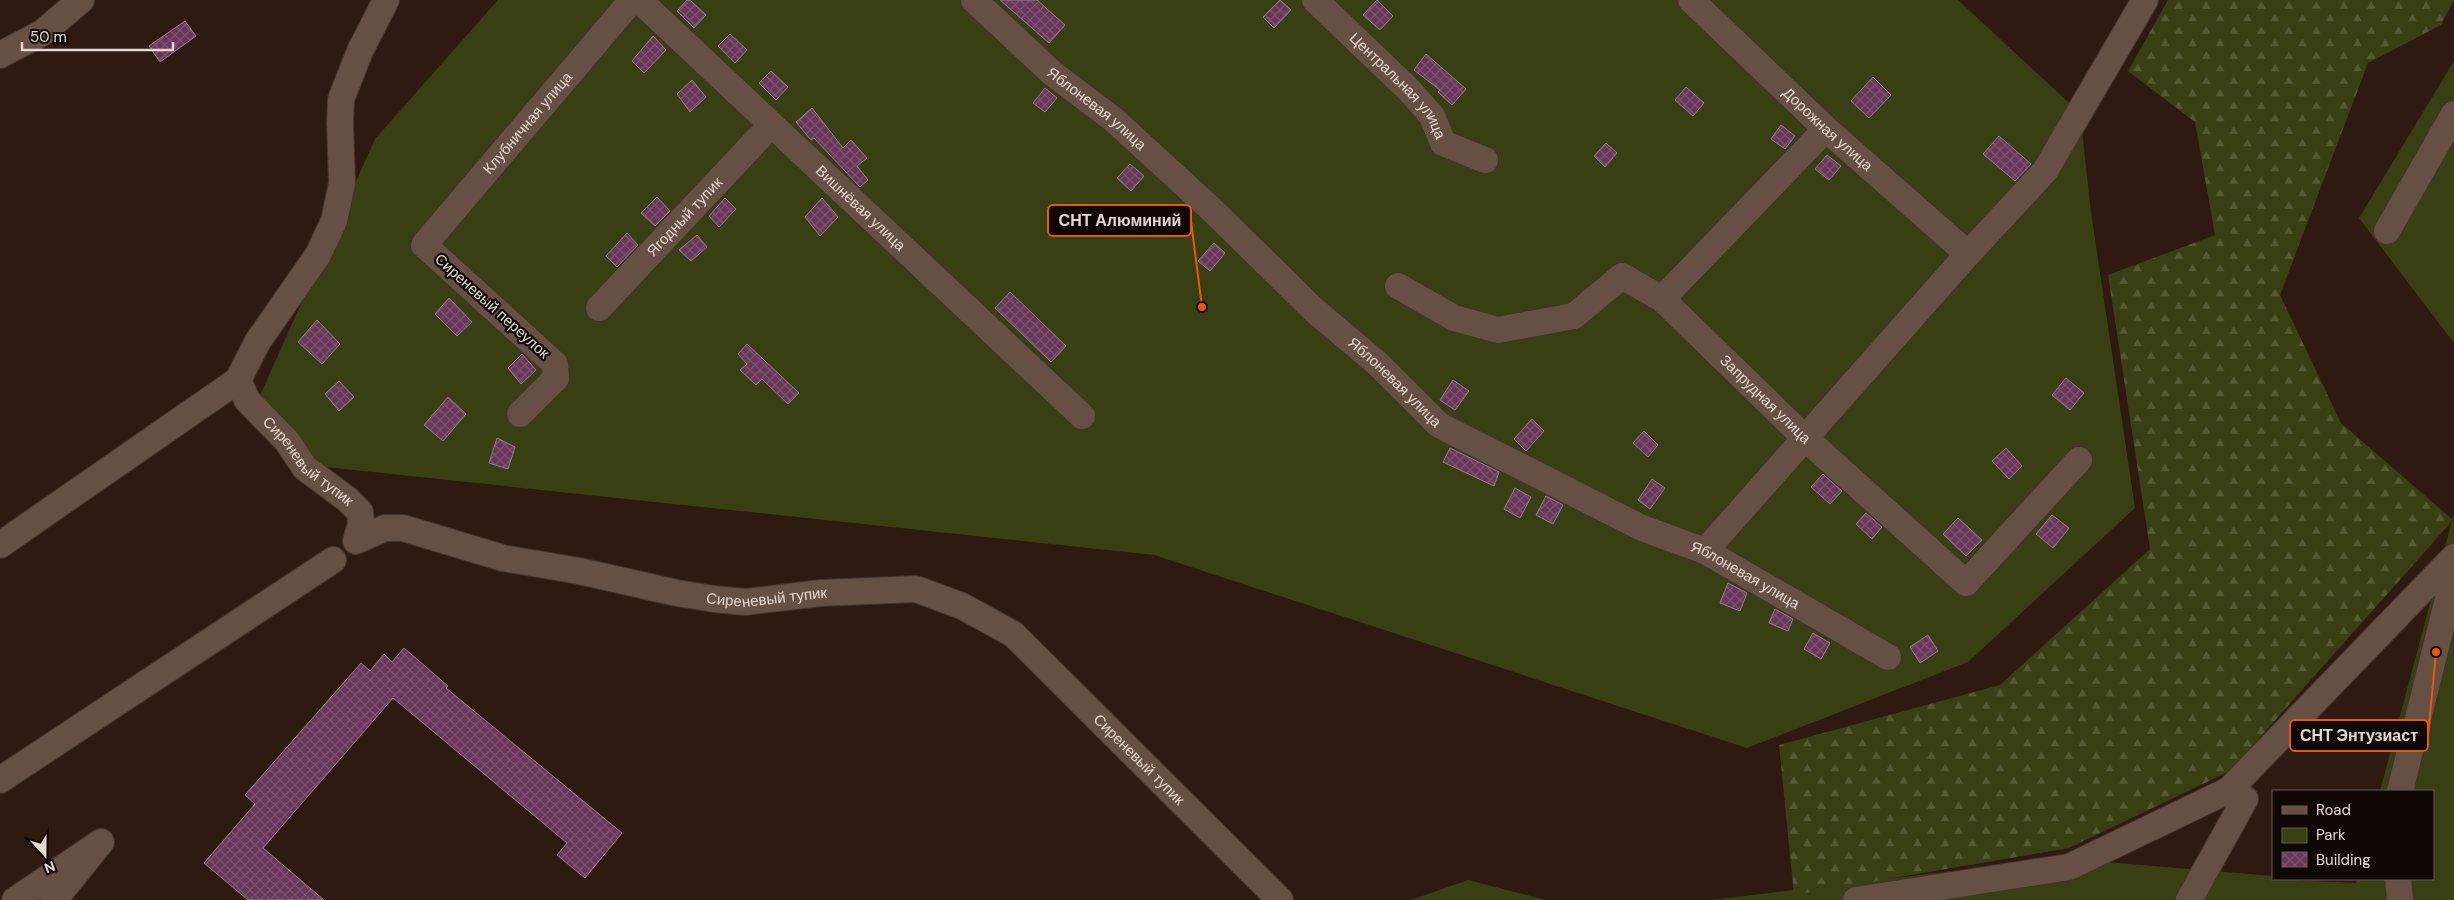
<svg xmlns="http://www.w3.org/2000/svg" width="2454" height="900" viewBox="0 0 2454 900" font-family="'DM Sans',sans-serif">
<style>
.green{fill:#383f13}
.forest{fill:url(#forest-firs)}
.building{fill:url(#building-cross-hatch);stroke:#957e8e}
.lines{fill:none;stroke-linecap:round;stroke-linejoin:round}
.minor-casing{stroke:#44332e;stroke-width:28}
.minor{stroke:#664f43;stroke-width:26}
.labels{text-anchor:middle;stroke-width:4.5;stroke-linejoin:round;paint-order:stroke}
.street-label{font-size:15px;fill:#e6d8d1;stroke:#100804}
.leader{fill:none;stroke:#e8590c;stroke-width:2}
.callout-dot{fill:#e8590c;stroke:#100804;stroke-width:2}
.callout{fill:#100804;stroke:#e8590c;stroke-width:2}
.callout-label{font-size:16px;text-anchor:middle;font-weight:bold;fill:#e6d8d1}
</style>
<defs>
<pattern id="forest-firs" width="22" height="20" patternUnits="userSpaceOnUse" patternTransform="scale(1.25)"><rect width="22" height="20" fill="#383f13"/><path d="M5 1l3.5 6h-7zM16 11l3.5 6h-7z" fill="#555a34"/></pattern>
<pattern id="building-cross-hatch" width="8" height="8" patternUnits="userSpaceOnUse" patternTransform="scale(1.25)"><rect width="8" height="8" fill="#673659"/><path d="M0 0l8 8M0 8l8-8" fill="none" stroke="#7d5270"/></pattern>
</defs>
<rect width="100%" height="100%" fill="#2e1a10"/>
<!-- green -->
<g class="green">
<polygon points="498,0 1958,0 2080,113 2091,212 2135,508 1968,662 1747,748 1154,555 316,466 257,402 375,139"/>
<polygon points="2454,61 2454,343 2359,218"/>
<polygon points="2454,513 2454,900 1711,900 2059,858 2273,876 2273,879 2356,883 2357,879 2433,879 2433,791 2380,791"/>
<polygon points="1468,880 1546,900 1411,900"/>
</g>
<!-- forest -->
<polygon class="forest" points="2168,0 2454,0 2441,25 2368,63 2280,295 2341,423 2453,520 2230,771 2069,848 1794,895 1779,745 2000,685 2150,549 2108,275 2215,235 2195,122 2128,71"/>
<!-- building -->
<g class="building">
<polygon points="687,0 690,0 706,15 694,28 677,11"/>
<polygon points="1000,0 1037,0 1065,25 1049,43"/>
<polygon points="1280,0 1291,10 1274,28 1263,17"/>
<polygon points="1377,0 1393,16 1380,30 1363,15"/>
<polygon points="185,21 196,36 160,62 149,46"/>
<polygon points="730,34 747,50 735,63 718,46"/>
<polygon points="653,36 666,50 644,73 632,61"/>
<polygon points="1426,54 1466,89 1452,105 1438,92 1440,90 1414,70"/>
<polygon points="771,71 788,87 776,100 759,83"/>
<polygon points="1873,77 1891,95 1869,118 1851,101"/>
<polygon points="692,80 706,97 690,112 677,94"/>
<polygon points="1686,87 1704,103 1693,116 1675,100"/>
<polygon points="1045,88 1057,98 1045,112 1033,103"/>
<polygon points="812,108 843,148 851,140 867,158 857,166 868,180 860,187 814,138 811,140 796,122"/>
<polygon points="1781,125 1795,136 1785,149 1771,139"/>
<polygon points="1999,136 2031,164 2015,181 1983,154"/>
<polygon points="1606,143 1617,153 1605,167 1594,156"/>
<polygon points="1827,155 1841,166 1829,180 1815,169"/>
<polygon points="1130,164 1144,176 1131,191 1117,178"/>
<polygon points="657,197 670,211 655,226 641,213"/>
<polygon points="725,198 736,209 719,227 709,216"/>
<polygon points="822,198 838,217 820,236 805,217"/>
<polygon points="627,233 638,245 617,267 606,256"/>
<polygon points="697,235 707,247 691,261 679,250"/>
<polygon points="1214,243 1225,253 1210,271 1198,261"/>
<polygon points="1010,292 1066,346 1051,362 995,308"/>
<polygon points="449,298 472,322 457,336 435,314"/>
<polygon points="317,320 340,344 322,364 298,342"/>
<polygon points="747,344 799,393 788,404 762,379 756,385 740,370 747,364 738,354"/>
<polygon points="522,354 536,370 521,384 508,368"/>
<polygon points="2066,378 2084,393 2070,410 2052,395"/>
<polygon points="1453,380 1469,391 1455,410 1440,400"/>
<polygon points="339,381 354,397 339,411 325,394"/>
<polygon points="448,397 466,414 443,441 424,425"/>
<polygon points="1532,419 1544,431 1526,451 1514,439"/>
<polygon points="1644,431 1658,445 1648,457 1633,443"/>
<polygon points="497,438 515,447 508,469 489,463"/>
<polygon points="1450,448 1499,472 1494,486 1443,462"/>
<polygon points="2006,448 2022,466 2009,479 1992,461"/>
<polygon points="1823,474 1842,491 1830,504 1811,487"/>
<polygon points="1652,479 1665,488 1650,509 1638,500"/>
<polygon points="1515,488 1531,497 1520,518 1504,509"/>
<polygon points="1546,496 1563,505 1553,524 1536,515"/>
<polygon points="1866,513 1882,527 1872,539 1856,524"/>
<polygon points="2052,515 2069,528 2053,548 2036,534"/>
<polygon points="1958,518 1982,540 1966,556 1943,534"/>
<polygon points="1728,583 1747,593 1740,611 1720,603"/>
<polygon points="1775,609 1793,619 1788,631 1769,623"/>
<polygon points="1813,633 1830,643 1821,659 1804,649"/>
<polygon points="1928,635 1938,651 1920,663 1910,647"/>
<polygon points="404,648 448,686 446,688 622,833 585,878 557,855 567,843 393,698 263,848 324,900 248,900 204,863 255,804 245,795 361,663 370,671 384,654 392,662"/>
</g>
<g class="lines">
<!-- minor casing -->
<g class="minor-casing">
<g id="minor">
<path id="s1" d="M 639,0 L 1082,416"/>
<path id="s2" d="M 974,0 L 1052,73 L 1114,120 L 1209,207 L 1314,310 L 1378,364 L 1439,425 L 1642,528 L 1705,551 L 1888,657"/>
<path id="s3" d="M 1315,0 L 1409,90 L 1432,116 L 1443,143 L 1485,160"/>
<path id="s4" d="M 1691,0 L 1826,129 L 1968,254"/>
<polyline points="0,55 42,33 81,0"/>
<polyline points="2387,231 2454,114"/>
<path id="s5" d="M 1398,286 L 1454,318 L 1498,330 L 1574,316 L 1622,276 L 1662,299 L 1805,438 L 1966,583 L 2079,460"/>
<polyline points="1662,299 1826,129"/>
<path id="s6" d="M 599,308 L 771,125"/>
<path id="s7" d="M 238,380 L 247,400 L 287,441 L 305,468 L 347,499 L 360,512 L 361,524 L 356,541 L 385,528 L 403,528 L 503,558 L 579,571 L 677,593 L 714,599 L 745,602 L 821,593 L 916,589 L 962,606 L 1013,634 L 1280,900"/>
<path id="s8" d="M 520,414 L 556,378 L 555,364 L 424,245 L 632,0"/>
<polyline points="0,545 238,380 258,341 318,255 334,221 342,183 340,123 341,99 360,51 386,0"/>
<polyline points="1705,551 1968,254 2045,171 2145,0"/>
<polyline points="0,780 333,560"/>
<polyline points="2400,791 2454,575"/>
<polyline points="2398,879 2400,900"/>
<polyline points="15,900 101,842 54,900"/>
<polyline points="1856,900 2069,867 2229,790 2454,557"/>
<polyline points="2189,900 2245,799 2229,790"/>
</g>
</g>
<!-- minor -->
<use href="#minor" class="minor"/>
</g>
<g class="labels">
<!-- street labels -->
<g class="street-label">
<text dy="5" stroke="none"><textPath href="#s3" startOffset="120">Центральная улица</textPath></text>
<text dy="5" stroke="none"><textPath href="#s2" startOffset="164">Яблоневая улица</textPath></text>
<text dy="5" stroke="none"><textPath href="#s8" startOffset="402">Клубничная улица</textPath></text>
<text dy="5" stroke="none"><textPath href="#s4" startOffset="188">Дорожная улица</textPath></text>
<text dy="5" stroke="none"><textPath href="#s1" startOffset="304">Вишнёвая улица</textPath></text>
<text dy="5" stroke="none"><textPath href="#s6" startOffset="125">Ягодный тупик</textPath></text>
<text transform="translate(492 306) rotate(42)" y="5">Сиреневый переулок</text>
<text dy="5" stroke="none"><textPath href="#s2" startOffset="569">Яблоневая улица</textPath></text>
<text dy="5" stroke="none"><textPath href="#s5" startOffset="440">Запрудная улица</textPath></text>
<text dy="5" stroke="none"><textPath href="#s7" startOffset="109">Сиреневый тупик</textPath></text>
<text dy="5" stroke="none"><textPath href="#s2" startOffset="972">Яблоневая улица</textPath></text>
<text dy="5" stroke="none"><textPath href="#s7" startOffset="634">Сиреневый тупик</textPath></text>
<text dy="5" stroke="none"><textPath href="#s7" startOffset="1069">Сиреневый тупик</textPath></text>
</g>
</g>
<!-- callouts -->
<path class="leader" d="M1202 307L1191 221M2436 652L2428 736"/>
<g class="callout-dot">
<circle cx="1202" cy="307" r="5"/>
<circle cx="2436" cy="652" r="5"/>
</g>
<g class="callout">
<rect x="1048" y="205" width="143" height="31" rx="5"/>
<rect x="2290" y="720" width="138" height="31" rx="5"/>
</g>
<g class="callout-label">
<text x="1120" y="226">СНТ Алюминий</text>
<text x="2359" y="741">СНТ Энтузиаст</text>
</g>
<!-- legend -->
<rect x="2272" y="790" width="162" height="90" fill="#100804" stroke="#665b56"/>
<rect x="2282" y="806" width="25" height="8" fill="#664f43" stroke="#665b56"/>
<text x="2316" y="815" font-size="15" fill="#e6d8d1">Road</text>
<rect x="2282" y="828" width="25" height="15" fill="#383f13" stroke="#665b56"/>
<text x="2316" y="840" font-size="15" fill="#e6d8d1">Park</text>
<rect x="2282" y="852" width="25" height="15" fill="url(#building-cross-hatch)" stroke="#665b56"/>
<text x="2316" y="865" font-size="15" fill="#e6d8d1">Building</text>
<!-- north arrow -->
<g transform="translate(45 855) rotate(159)" stroke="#100804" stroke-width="4" paint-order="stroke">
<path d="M0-4L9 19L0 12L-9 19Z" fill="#e6d8d1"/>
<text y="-8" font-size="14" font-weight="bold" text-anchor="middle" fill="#e6d8d1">N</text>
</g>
<!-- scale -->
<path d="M22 42v8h151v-8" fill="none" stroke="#e6d8d1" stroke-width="2.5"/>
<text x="30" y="42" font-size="15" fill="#e6d8d1" stroke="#100804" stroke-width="4" paint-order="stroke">50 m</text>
</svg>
